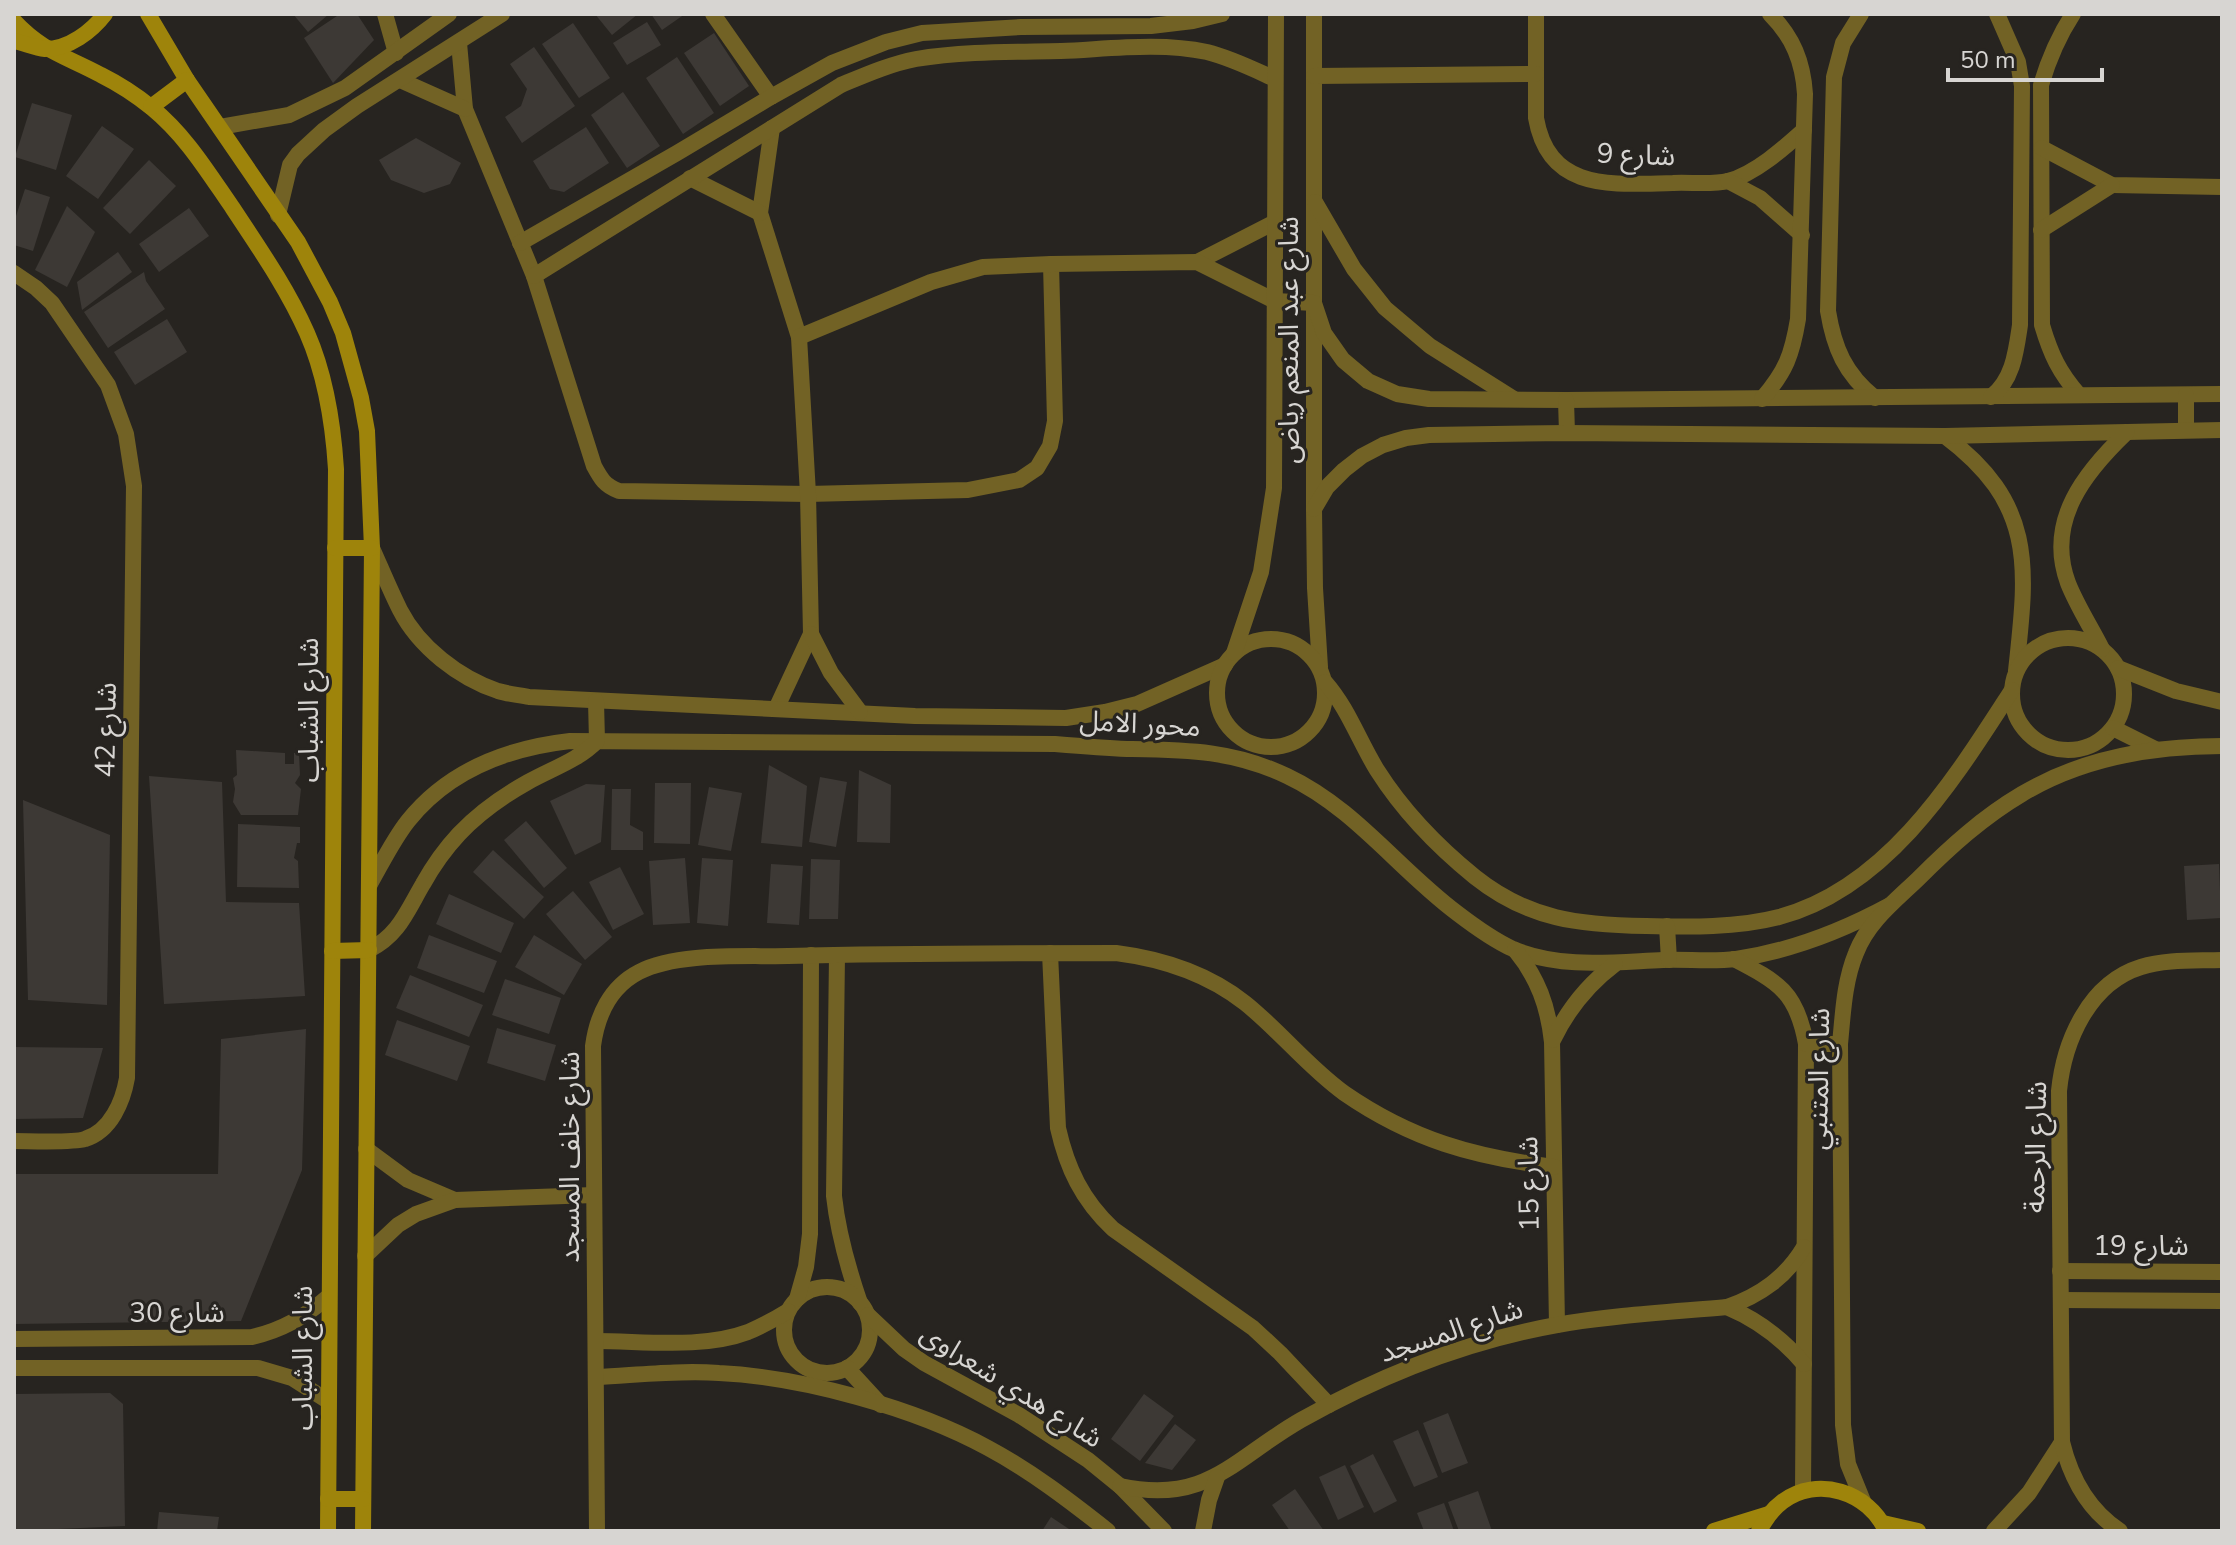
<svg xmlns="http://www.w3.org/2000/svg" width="2236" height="1545" viewBox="0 0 2236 1545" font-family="'Nunito Sans','Noto Sans Arabic',sans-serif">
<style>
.building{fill:#3d3935}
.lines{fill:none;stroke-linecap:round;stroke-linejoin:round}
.street{stroke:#726225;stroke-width:16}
.secondary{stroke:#9e840b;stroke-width:16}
.labels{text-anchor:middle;stroke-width:6;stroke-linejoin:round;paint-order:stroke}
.street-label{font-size:28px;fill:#d7d5d2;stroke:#272420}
</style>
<rect width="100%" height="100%" fill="#272420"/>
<!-- building -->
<g class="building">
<polygon points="293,14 329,14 308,32"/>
<polygon points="340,14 357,14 374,40 333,83 304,38"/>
<polygon points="595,14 638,14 612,35"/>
<polygon points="651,14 685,14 662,30"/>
<polygon points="647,22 661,45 627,65 613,43"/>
<polygon points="573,23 610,78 579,98 542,44"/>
<polygon points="714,33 749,86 720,106 684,53"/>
<polygon points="534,47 575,106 522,143 505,117 521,106 527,89 510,64"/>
<polygon points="677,57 714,113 683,134 646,78"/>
<polygon points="623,92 660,146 627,168 591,115"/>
<polygon points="32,103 72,115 56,170 15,157"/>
<polygon points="102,126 134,149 98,199 66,176"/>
<polygon points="586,127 609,163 564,192 550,189 533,161"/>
<polygon points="416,138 461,163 450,184 424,193 391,180 379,160"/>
<polygon points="149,160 176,186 130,234 103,208"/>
<polygon points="25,189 50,197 33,251 14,245 14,222"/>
<polygon points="67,206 95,232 67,287 35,270"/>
<polygon points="189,208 209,236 159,272 139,244"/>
<polygon points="118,252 132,272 82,310 77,282"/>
<polygon points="144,272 146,281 165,309 108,348 84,312"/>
<polygon points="167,319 187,352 135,385 114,352"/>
<polygon points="236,750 285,753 285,764 294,764 294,753 299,753 300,775 295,783 301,789 298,815 241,815 233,802 235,789 233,778 237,775"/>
<polygon points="769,765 807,786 802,847 761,843"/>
<polygon points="859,770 891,785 890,843 857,842"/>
<polygon points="149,776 222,782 226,902 299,903 305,996 164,1004"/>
<polygon points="820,777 847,782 836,847 809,842"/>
<polygon points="655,783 691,783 690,844 654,843"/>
<polygon points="586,784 605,785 601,842 575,855 550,801"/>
<polygon points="709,787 742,793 731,851 698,845"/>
<polygon points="612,789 631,789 630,825 643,832 643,850 611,850"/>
<polygon points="23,800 110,835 107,1005 28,1000"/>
<polygon points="526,821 567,868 544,888 504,840"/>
<polygon points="238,824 300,827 300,843 297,843 294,858 298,861 299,888 237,887"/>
<polygon points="493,850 544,897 524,919 473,872"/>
<polygon points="685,858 690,923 653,925 649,861"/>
<polygon points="702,858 733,860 728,926 697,923"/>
<polygon points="811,859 840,860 838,919 809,919"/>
<polygon points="771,864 803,866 799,925 767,923"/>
<polygon points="2219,864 2221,918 2187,920 2184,866"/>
<polygon points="620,867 644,914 613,930 589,882"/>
<polygon points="573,891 612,937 585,960 546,914"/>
<polygon points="449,894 514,923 501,953 436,924"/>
<polygon points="429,935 497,961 484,993 417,968"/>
<polygon points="534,935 582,964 564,995 515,967"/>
<polygon points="410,975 483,1005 469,1037 396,1008"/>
<polygon points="505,979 561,998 549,1034 492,1015"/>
<polygon points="397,1020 470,1046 457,1081 385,1055"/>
<polygon points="497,1028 556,1045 545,1081 487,1063"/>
<polygon points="306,1029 302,1170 241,1321 14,1324 14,1174 218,1174 221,1039"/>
<polygon points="14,1047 103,1048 83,1118 14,1119"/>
<polygon points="110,1393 123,1404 125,1526 14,1531 14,1394"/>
<polygon points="1144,1394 1174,1416 1140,1461 1111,1439"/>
<polygon points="1448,1413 1468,1463 1442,1473 1423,1423"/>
<polygon points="1175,1424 1196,1440 1172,1470 1145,1463"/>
<polygon points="1418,1430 1438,1477 1414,1487 1393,1441"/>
<polygon points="1373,1454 1397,1501 1374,1513 1350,1466"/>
<polygon points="1345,1465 1364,1507 1338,1520 1319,1477"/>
<polygon points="1295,1489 1324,1531 1290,1531 1272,1505"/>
<polygon points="1478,1491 1492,1531 1459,1531 1448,1502"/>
<polygon points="1444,1503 1454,1531 1424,1531 1417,1513"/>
<polygon points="159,1512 219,1517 217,1531 157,1531"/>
<polygon points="1051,1517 1072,1531 1042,1531"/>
</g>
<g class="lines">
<!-- street -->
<g class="street">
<polyline points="385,14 396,53"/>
<polyline points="713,14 771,97"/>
<polyline points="1314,14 1314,509 1315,588 1320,667"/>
<path d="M 1536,14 L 1536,118 C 1549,193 1614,184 1673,183 C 1689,182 1713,185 1728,181 C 1755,174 1784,148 1804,130"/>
<path d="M 1861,14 L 1843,43 L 1834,77 L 1828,311 C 1834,348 1845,374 1875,398"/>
<path d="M 2073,14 C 2058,37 2049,58 2041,85 L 2042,325 C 2051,355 2059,372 2079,395"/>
<path d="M 459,43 L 465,109 L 534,276 L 594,466 C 601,479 605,486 619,491 L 808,494 L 968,490 L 1019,480 L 1037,468 L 1050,446 L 1055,421 L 1051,264"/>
<polyline points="1314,76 1536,74"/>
<polyline points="400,80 465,109"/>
<polyline points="220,127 289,115 345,88 449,14"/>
<polyline points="772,128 760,213 799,337 808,494 811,634 776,709"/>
<polyline points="2042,148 2112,185 2222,187"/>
<polyline points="690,178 760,213"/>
<polyline points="1728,181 1760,198 1802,235"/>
<polyline points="1315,202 1354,269 1385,308 1430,346 1514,399"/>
<polyline points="278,215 290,165 298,154 324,130 357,106 502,14"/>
<polyline points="2041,230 2112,185"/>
<polyline points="520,243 677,153 771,97 832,63 886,42 922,33 1021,27 1151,26 1193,21 1222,14"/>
<polyline points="1197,262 1275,222"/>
<path d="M 14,273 L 36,288 L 52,303 L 108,385 L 126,434 L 134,486 L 127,1078 C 123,1101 111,1131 85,1139 C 73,1143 30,1141 14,1141"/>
<path d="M 534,276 L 841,85 C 865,75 890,64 916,59 C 963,51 1013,52 1061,51 C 1109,49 1160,42 1207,52 C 1231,58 1253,69 1275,79"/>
<polyline points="799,337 931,282 983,267 1051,264 1197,262 1275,301 1314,303 1324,333 1343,360 1368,381 1397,394 1429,399 1566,400 2222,394"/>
<polyline points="2186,395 2186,429"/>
<path d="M 1991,397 C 2013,380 2016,352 2020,325 L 2022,86 L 2018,62 L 1997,14"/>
<path d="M 1762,399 C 1786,371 1792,355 1798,319 L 1805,94 C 1803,62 1793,37 1770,14"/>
<polyline points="1566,400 1567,433"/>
<path d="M 1945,436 C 2037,505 2027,568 2016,671"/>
<polyline points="1314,509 1327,487 1344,470 1362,456 1383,445 1406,438 1429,435 1567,433 1945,436 2222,430"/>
<path d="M 372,548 C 381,568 390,590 400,610 C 419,647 459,678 498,691 C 508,694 519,695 529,697 L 915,716 L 1066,718 L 1105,712 L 1137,704 L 1225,665"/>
<polyline points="811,634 831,673 860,712"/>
<circle cx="2068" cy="694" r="56"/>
<circle cx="1271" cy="693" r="54"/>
<path d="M 2102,649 C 2091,627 2077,606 2068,583 C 2045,521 2085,472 2127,432"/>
<polyline points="1234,653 1261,572 1274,488 1276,14"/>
<polyline points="2118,668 2176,691 2222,702"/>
<path d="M 1325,682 C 1348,708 1359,741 1377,770 C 1403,811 1438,847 1475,877 C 1529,920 1580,925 1646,926 C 1689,927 1737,928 1779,917 C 1888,888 1955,778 2012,690"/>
<polyline points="2113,728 2155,749"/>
<path d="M 370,884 C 382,863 393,840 408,821 C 448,771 508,748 570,741 L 1055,744 C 1079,746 1103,748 1127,749 C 1187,750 1232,750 1287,776 C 1355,808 1398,869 1457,913 C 1474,926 1493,940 1513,949 C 1561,969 1613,962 1663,960 C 1687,959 1712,962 1736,959 C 1791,951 1842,931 1890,905"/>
<polyline points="1667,926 1669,960"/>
<path d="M 369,950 C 399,935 407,911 423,884 C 433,866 445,849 459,834 C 479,813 503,796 528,782 C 553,768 577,761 597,741 L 596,701"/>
<path d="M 1515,950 C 1538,978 1548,1006 1552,1042 L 1557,1325"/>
<path d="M 1050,953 L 1058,1128 C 1067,1168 1082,1200 1113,1229 L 1253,1328 L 1280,1353 L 1329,1405"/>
<path d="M 837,955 L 834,1196 C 838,1233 848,1268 860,1303"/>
<path d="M 1734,959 C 1778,982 1797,992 1806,1044 L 1803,1491"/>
<path d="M 1553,1040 C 1568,1009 1587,985 1615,964"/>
<polyline points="1806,1044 1840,1044"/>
<polyline points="366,1149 408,1180 455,1200"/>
<polyline points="365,1256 398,1225 416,1214 455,1200 594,1195"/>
<polyline points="2060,1271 2222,1272"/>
<circle cx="827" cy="1330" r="43"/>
<polyline points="797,1299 806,1267 810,1234 811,955"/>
<polyline points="2061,1300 2222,1301"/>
<path d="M 1727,1307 C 1758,1320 1782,1338 1804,1364"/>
<polyline points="868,1315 904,1349 924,1363 1019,1415 1088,1460 1120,1486 1164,1531"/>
<path d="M 14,1339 L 252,1337 C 282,1330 305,1317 329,1296"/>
<path d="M 596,1341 C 644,1341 703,1349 748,1332 C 762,1326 775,1319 788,1311"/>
<polyline points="14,1368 258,1368 292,1378 328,1401"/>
<polyline points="847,1368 881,1405"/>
<path d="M 597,1377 C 637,1375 679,1370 719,1373 C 802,1377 915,1408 988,1448 C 1031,1471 1070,1501 1108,1531"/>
<path d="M 1120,1486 C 1207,1505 1233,1459 1301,1420 C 1381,1375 1467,1341 1557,1325 C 1613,1315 1671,1312 1727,1307 C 1761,1295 1786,1277 1804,1247"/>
<path d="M 1863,1501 L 1848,1464 L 1843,1425 L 1840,1044 C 1843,1014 1844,982 1856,953 C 1868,922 1894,902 1918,879 C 1950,847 1983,817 2022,794 C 2082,758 2153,746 2222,746"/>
<path d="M 597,1531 L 593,1046 C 597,1016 610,987 639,972 C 677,952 745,957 788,956 C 898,953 1007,953 1116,953 C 1163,959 1207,973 1245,1003 C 1280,1031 1308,1067 1344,1093 C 1412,1140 1474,1157 1554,1167"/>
<polyline points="1203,1531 1209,1500 1217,1477"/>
<polyline points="1994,1531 2029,1493 2062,1442"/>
<path d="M 2120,1531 C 2088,1510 2071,1479 2062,1442 L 2059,1091 C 2064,1041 2089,983 2141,967 C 2166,959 2195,961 2222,960"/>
</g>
<!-- secondary -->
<g class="secondary">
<polyline points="148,14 187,80 298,242 330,302 343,333 361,398 367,431 372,548 363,1531"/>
<path d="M 14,21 C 43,52 66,56 101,75 C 119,84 136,95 152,108 C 186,136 207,171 232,207 C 259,248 287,288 307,333 C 326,376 333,422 336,469 L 328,1531"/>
<path d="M 14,41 C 24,43 35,48 45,49 C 69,49 92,31 105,14"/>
<polyline points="151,107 187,80"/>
<polyline points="335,548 372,548"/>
<polyline points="332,951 369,950"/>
<polyline points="328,1499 363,1499"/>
<polyline points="1883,1523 1918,1531"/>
<polyline points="1714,1531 1769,1514"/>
<path d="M 1759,1531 C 1765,1520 1771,1510 1782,1502 C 1817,1475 1869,1492 1886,1531"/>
</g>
</g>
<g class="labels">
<!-- street labels -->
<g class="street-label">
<text transform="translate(1636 154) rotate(2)" y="10">شارع 9</text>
<text transform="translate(1288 340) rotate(-90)" y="10">شارع عبد المنعم رياض</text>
<text transform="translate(308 710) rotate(-90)" y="10">شارع الشباب</text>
<text transform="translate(1140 723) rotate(3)" y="10">محور الامل</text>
<text transform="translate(105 730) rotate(-89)" y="10">شارع 42</text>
<text transform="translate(1818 1079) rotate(-89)" y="10">شارع المتنبي</text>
<text transform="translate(2035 1147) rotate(-89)" y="10">شارع الرحمة</text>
<text transform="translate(569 1157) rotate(-90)" y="10">شارع خلف المسجد</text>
<text transform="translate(1528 1184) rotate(-91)" y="10">شارع 15</text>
<text x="2141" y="1255">شارع 19</text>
<text x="177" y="1322">شارع 30</text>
<text transform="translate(1451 1330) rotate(-18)" y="10">شارع المسجد</text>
<text transform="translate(302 1358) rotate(-90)" y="10">شارع الشباب</text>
<text transform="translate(1012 1385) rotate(32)" y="10">شارع هدي شعراوى</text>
</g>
</g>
<!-- border -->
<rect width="2236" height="1545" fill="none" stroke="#d7d5d2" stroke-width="32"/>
<!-- scale -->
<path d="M1948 68v12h154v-12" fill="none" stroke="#d7d5d2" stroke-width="4"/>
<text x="1960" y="68" font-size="24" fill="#d7d5d2" stroke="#272420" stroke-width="6" paint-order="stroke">50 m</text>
</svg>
